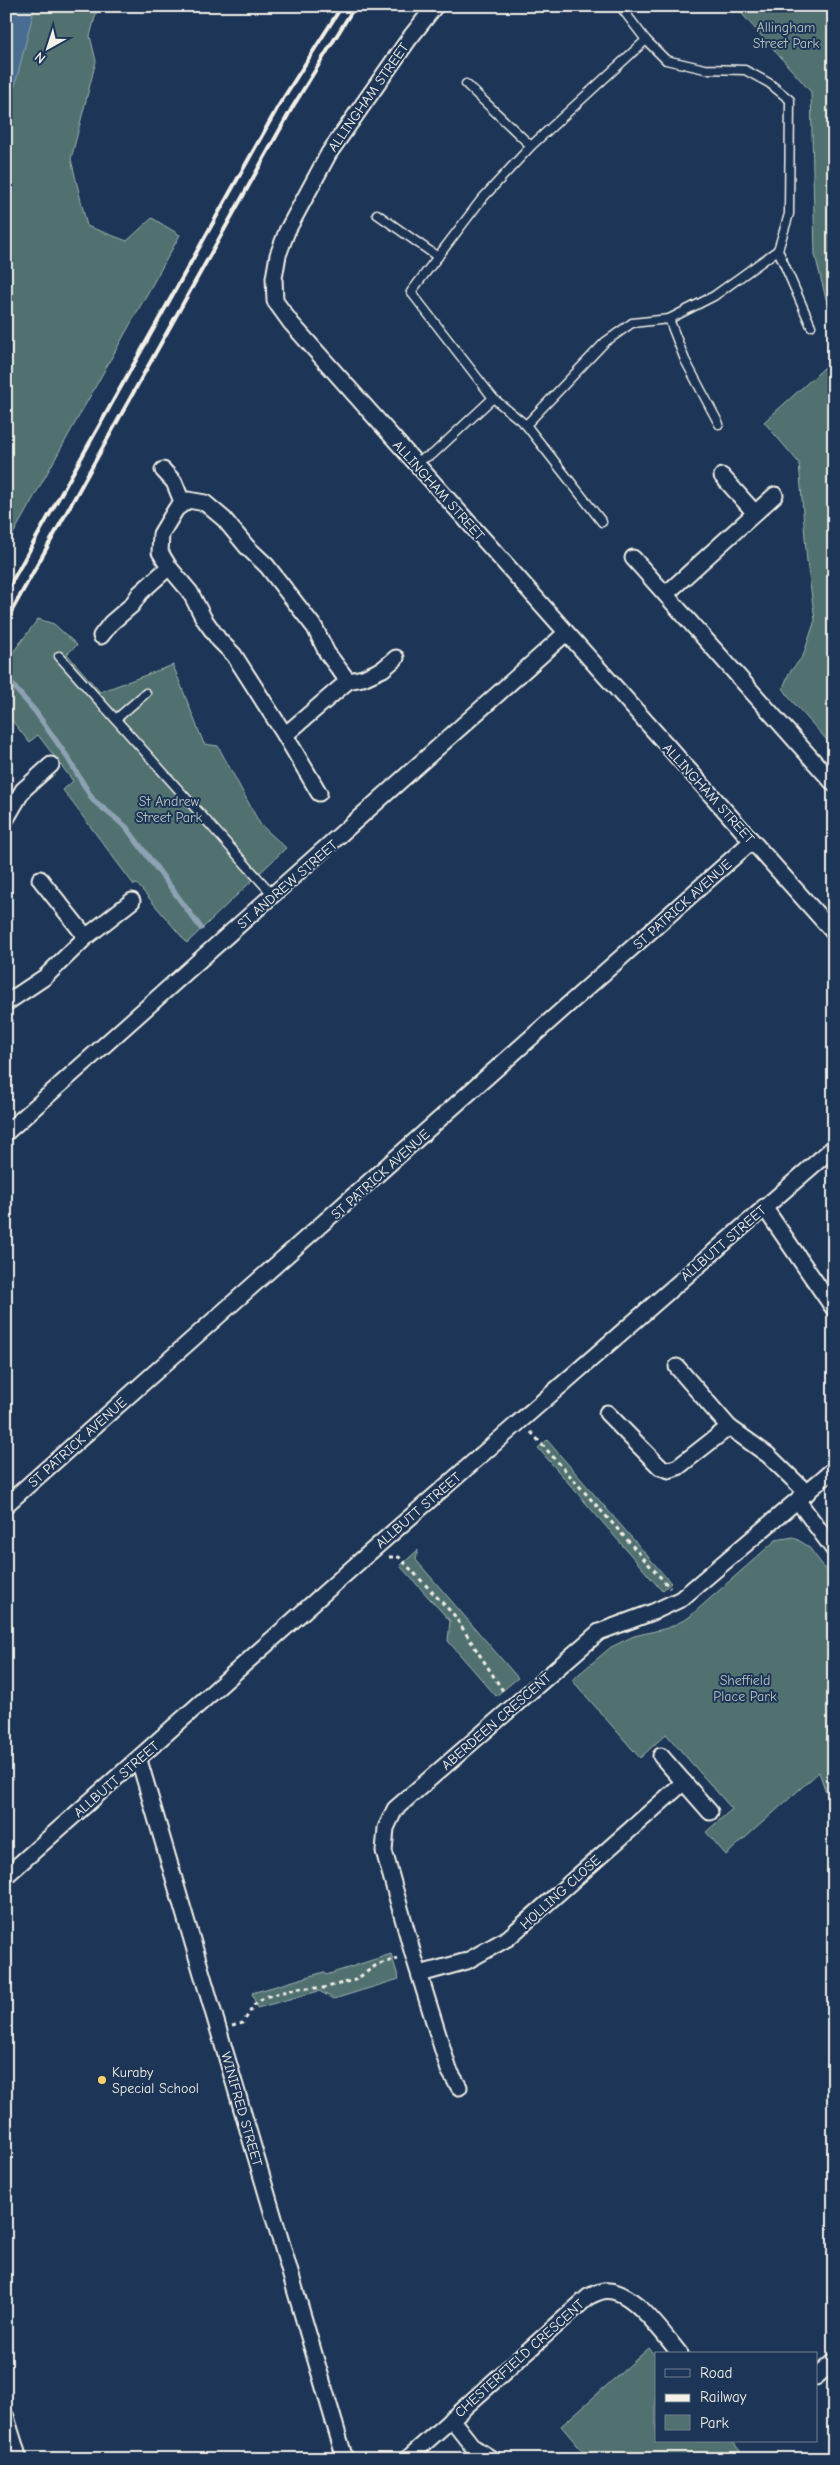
<svg xmlns="http://www.w3.org/2000/svg" width="840" height="2465" viewBox="0 0 840 2465" font-family="'Comic Neue',sans-serif">
<style>
.green{fill:#517171;stroke:#a2b1ac}
.water{fill:#486d90;stroke:#8da2b3}
.lines{fill:none;stroke-linecap:round;stroke-linejoin:round}
.stream{stroke:#8da2b3;stroke-width:5.5}
.lane-casing{stroke:#f4f1e8;stroke-width:11}
.street-casing{stroke:#f4f1e8;stroke-width:19}
.path{stroke:#f4f1e8;stroke-width:3;stroke-dasharray:4 4;stroke-linecap:butt}
.lane{stroke:#1d3557;stroke-width:8}
.street{stroke:#1d3557;stroke-width:15}
.rail{stroke:#f4f1e8;stroke-width:4}
.poi-dot{fill:#ffd166;stroke:#1d3557;stroke-width:2}
.labels{text-anchor:middle;stroke-width:4;stroke-linejoin:round;paint-order:stroke}
.park-label{font-size:14px;fill:#bbc4be;stroke:#1d3557}
.street-label{font-size:14px;fill:#f4f1e8;stroke:#1d3557}
.poi-label{font-size:14px;fill:#f4f1e8;stroke:#1d3557;text-anchor:start}
</style>
<rect width="100%" height="100%" fill="#1d3557"/>
<filter id="ink" filterUnits="userSpaceOnUse"><feTurbulence type="fractalNoise" baseFrequency=".02" numOctaves="2"/><feDisplacementMap in="SourceGraphic" scale="10" xChannelSelector="R" yChannelSelector="G"/><feConvolveMatrix kernelMatrix="1 2 1 2 8 2 1 2 1" color-interpolation-filters="sRGB"/></filter>
<g filter="url(#ink)">
<!-- green -->
<g class="green">
<polygon points="6,6 98,6 90,36 96,61 71,159 87,226 127,241 152,218 180,235 6,547"/>
<polygon points="735,6 834,6 834,316 826,299 815,255 811,92"/>
<polygon points="834,359 834,748 791,700 783,688 789,673 803,656 815,620 807,562 799,463 764,422"/>
<polygon points="38,619 54,624 77,645 67,654 100,692 173,665 204,744 218,746 260,824 286,848 187,943 137,884 134,885 63,790 73,781 38,735 29,742 6,713 6,666 11,655"/>
<polygon points="547,1440 671,1583 662,1591 538,1448"/>
<polygon points="793,1537 808,1546 834,1580 834,1815 819,1772 726,1855 706,1832 732,1809 666,1734 640,1758 572,1680 611,1647 634,1636 668,1628 688,1618 776,1540"/>
<polygon points="418,1550 416,1560 518,1678 496,1696 448,1641 450,1621 400,1566"/>
<polygon points="391,1954 399,1979 334,1999 319,1991 257,2008 252,1993 324,1972 326,1975"/>
<polygon points="649,2348 656,2356 656,2441 732,2441 741,2452 733,2459 589,2459 561,2426"/>
</g>
<!-- water -->
<polygon class="water" points="6,6 34,6 34,10 15,85 6,101"/>
<g class="lines">
<!-- stream -->
<polyline class="stream" points="6,678 35,711 66,755 93,800 126,827 201,928"/>
<!-- lane casing -->
<g class="lane-casing">
<g id="lane">
<polyline points="620,6 646,40 666,60 705,69 745,70 769,83 790,100 789,214 778,250 811,326"/>
<polyline points="466,84 531,146"/>
<polyline points="377,214 438,257"/>
<polyline points="669,319 685,360 719,424"/>
<polyline points="526,425 605,342 632,323 669,319 714,296 778,250"/>
<polyline points="415,462 433,454 493,398"/>
<polyline points="602,522 526,425 493,398 411,292 481,200 531,146 646,40"/>
<polyline points="59,656 273,895"/>
<polyline points="116,719 146,693"/>
</g>
</g>
<!-- street casing -->
<g class="street-casing">
<g id="street">
<polyline points="435,6 409,39 329,153 287,231 278,255 274,278 275,301 291,323 834,933"/>
<polyline points="163,470 174,482 183,504"/>
<polyline points="722,476 755,513"/>
<polyline points="633,558 834,784"/>
<polyline points="666,594 775,495"/>
<polyline points="101,636 111,623 132,605 140,593 169,567"/>
<polyline points="285,735 234,655 219,640 204,619 190,592 169,567 160,552 161,534 176,509 188,500 205,503 224,519 247,547 267,566 315,628 327,653 348,681"/>
<polyline points="319,793 285,735 348,681 363,678 383,669 396,658"/>
<polyline points="6,819 23,790 51,765"/>
<polyline points="40,879 86,937"/>
<polyline points="6,1003 45,977 86,937 132,901"/>
<polyline points="6,1133 566,633"/>
<polyline points="764,1207 834,1309"/>
<polyline points="677,1367 729,1427"/>
<polyline points="607,1413 660,1467 669,1470 678,1467 729,1427 768,1455 807,1493"/>
<polyline points="798,1501 834,1550"/>
<polyline points="6,1505 752,841"/>
<polyline points="661,1756 710,1812"/>
<polyline points="139,1760 345,2459"/>
<polyline points="6,1876 368,1554 834,1147"/>
<polyline points="420,1974 467,1961 508,1938 684,1782"/>
<polyline points="459,2087 449,2070 413,1954 384,1851 386,1828 395,1809 599,1632 653,1612 681,1599 834,1469"/>
<polyline points="816,2377 834,2361"/>
<polyline points="6,2417 19,2459"/>
<polyline points="451,2419 473,2447 492,2459"/>
<path d="M 407,2459 L 588,2297 C 592,2295 598,2292 603,2291 C 631,2286 664,2335 680,2354"/>
</g>
</g>
<!-- path -->
<g class="path">
<polyline points="531,1432 670,1588"/>
<polyline points="389,1557 399,1557 454,1615 505,1694"/>
<polyline points="232,2026 243,2023 254,2005 265,1997 299,1988 323,1988 355,1980 378,1964 398,1959"/>
</g>
<!-- lane -->
<use href="#lane" class="lane"/>
<!-- street -->
<use href="#street" class="street"/>
<!-- rail -->
<g class="rail">
<polyline points="6,592 279,105 342,6"/>
<polyline points="6,621 292,108 355,6"/>
</g>
</g>
</g>
<!-- markers -->
<circle class="poi-dot" cx="102" cy="2080" r="5"/>
<g class="labels">
<!-- park labels -->
<g class="park-label">
<text x="786" y="32">Allingham<tspan x="786" dy="16">Street Park</tspan></text>
<text x="169" y="806">St Andrew<tspan x="169" dy="16">Street Park</tspan></text>
<text x="745" y="1685">Sheffield<tspan x="745" dy="16">Place Park</tspan></text>
</g>
<!-- street labels -->
<g class="street-label">
<text transform="translate(368 97) rotate(-55)" y="5">ALLINGHAM STREET</text>
<text transform="translate(439 490) rotate(48)" y="5">ALLINGHAM STREET</text>
<text transform="translate(709 793) rotate(48)" y="5">ALLINGHAM STREET</text>
<text transform="translate(287 884) rotate(-41)" y="5">ST ANDREW STREET</text>
<text transform="translate(682 904) rotate(-42)" y="5">ST PATRICK AVENUE</text>
<text transform="translate(380 1174) rotate(-42)" y="5">ST PATRICK AVENUE</text>
<text transform="translate(723 1243) rotate(-41)" y="5">ALLBUTT STREET</text>
<text transform="translate(77 1442) rotate(-42)" y="5">ST PATRICK AVENUE</text>
<text transform="translate(418 1510) rotate(-41)" y="5">ALLBUTT STREET</text>
<text transform="translate(496 1721) rotate(-41)" y="5">ABERDEEN CRESCENT</text>
<text transform="translate(116 1779) rotate(-41)" y="5">ALLBUTT STREET</text>
<text transform="translate(560 1892) rotate(-42)" y="5">HOLLING CLOSE</text>
<text transform="translate(242 2109) rotate(74)" y="5">WINIFRED STREET</text>
<text transform="translate(519 2358) rotate(-42)" y="5">CHESTERFIELD CRESCENT</text>
</g>
<!-- poi labels -->
<g class="poi-label">
<text x="112" y="2077">Kuraby<tspan x="112" dy="16">Special School</tspan></text>
</g>
</g>
<!-- margin -->
<rect width="840" height="2465" fill="none" stroke="#1d3557" stroke-width="25"/>
<rect x="12" y="12" width="815" height="2440" fill="none" stroke="#f4f1e8" stroke-width="2" filter="url(#ink)"/>
<!-- legend -->
<rect x="655" y="2352" width="162" height="90" fill="#1d3557" stroke="#738091"/>
<rect x="665" y="2369" width="25" height="8" fill="#1d3557" stroke="#738091"/>
<text x="700" y="2378" font-size="15" fill="#f4f1e8">Road</text>
<rect x="665" y="2394" width="25" height="8" fill="#f4f1e8" stroke="#738091"/>
<text x="700" y="2402" font-size="15" fill="#f4f1e8">Railway</text>
<rect x="665" y="2415" width="25" height="15" fill="#517171" stroke="#738091"/>
<text x="700" y="2428" font-size="15" fill="#f4f1e8">Park</text>
<!-- north arrow -->
<g transform="translate(48 48) rotate(219)" stroke="#1d3557" stroke-width="4" paint-order="stroke">
<path d="M0-4L9 19L0 12L-9 19Z" fill="#f4f1e8"/>
<text y="-8" font-size="14" font-weight="bold" text-anchor="middle" fill="#f4f1e8">N</text>
</g>
</svg>
